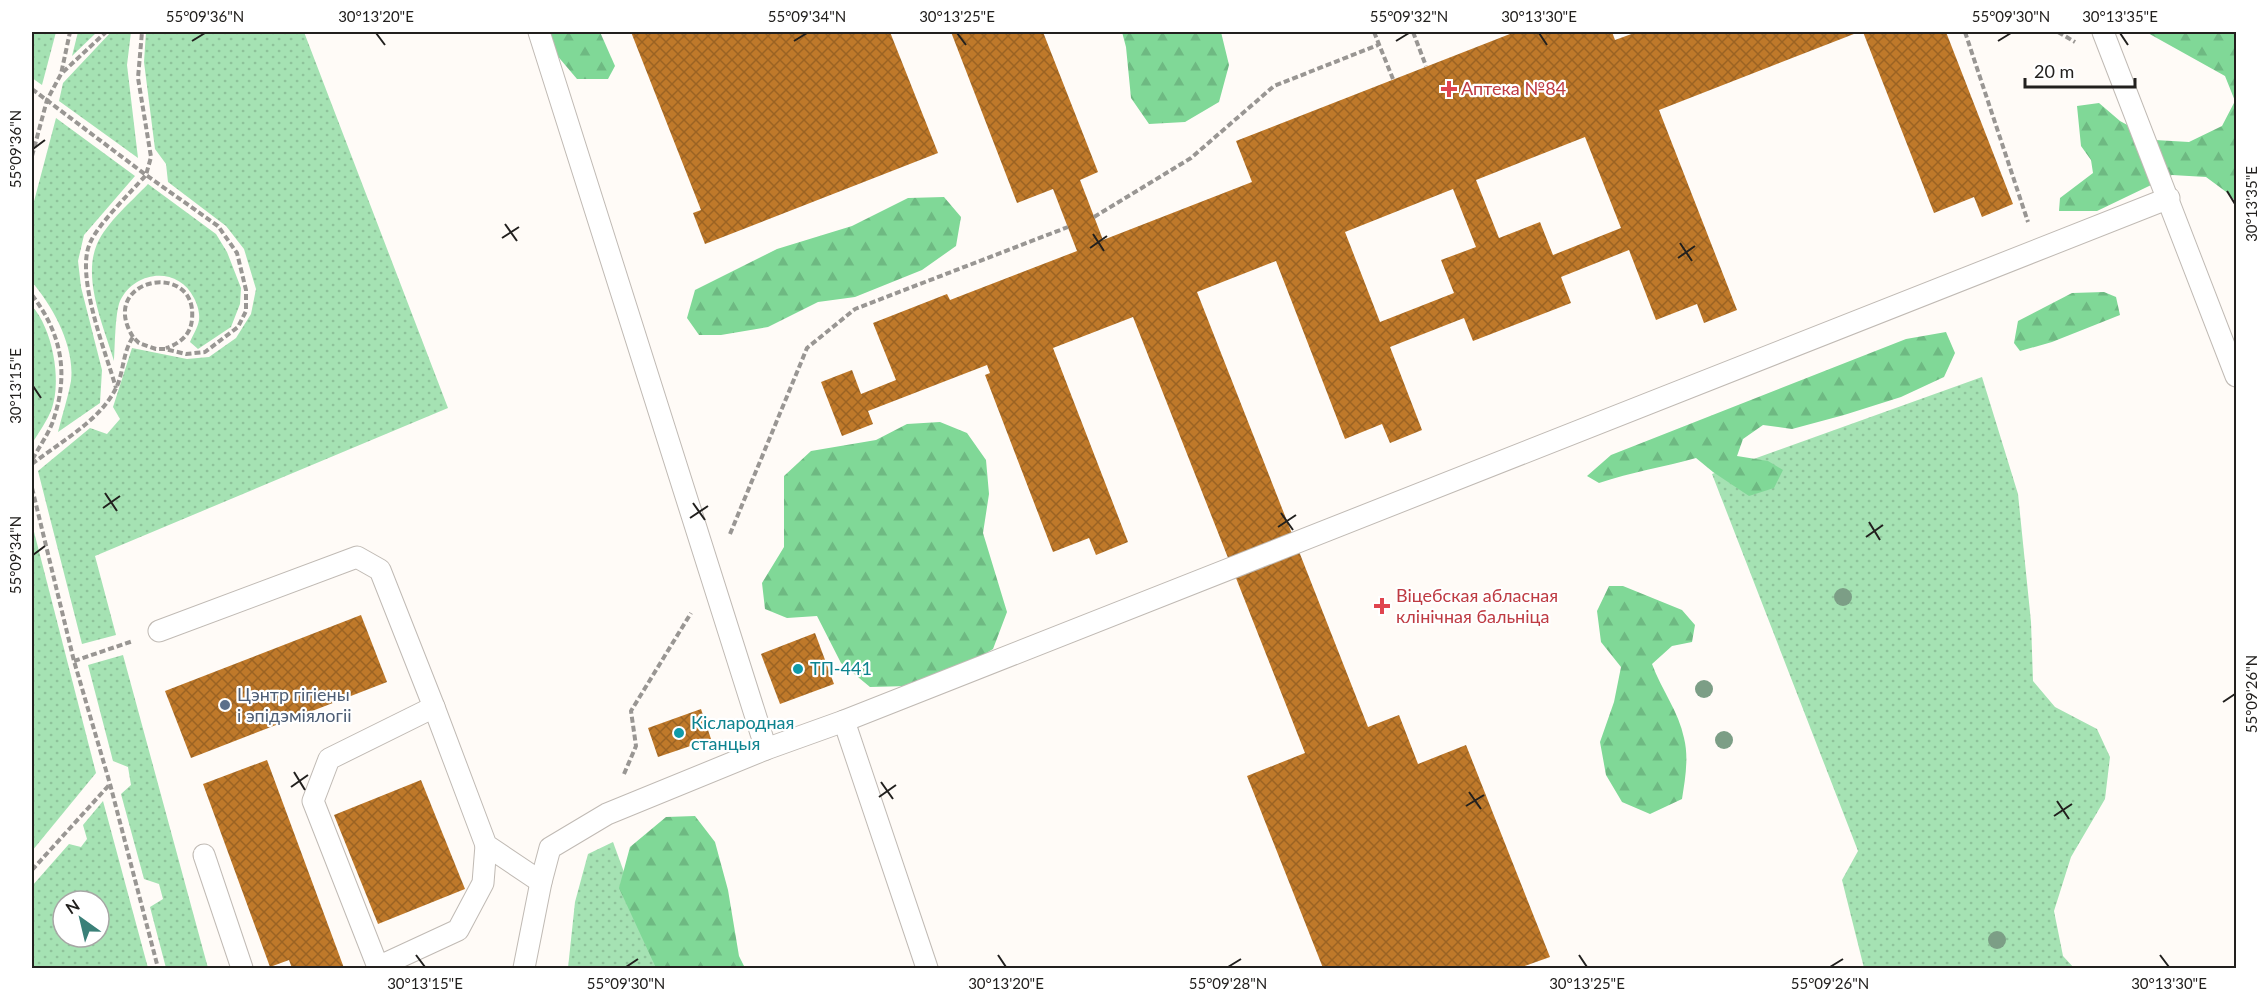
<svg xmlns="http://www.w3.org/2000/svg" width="2268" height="1000" viewBox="0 0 2268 1000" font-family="Lato,sans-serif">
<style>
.grass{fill:url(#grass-dots);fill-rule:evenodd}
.forest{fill:url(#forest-firs)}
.building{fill:url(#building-cross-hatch);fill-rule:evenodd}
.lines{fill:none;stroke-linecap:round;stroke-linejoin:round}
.lane-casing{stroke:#c0bab4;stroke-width:23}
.path{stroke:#999693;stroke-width:4;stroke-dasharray:6 3;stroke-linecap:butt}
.lane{stroke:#fff;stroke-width:21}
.tree{fill:#7c9e86}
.ticks{fill:none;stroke:#22201e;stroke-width:2}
.health-dot{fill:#e0444e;stroke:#fff;stroke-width:2}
.culture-dot{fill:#0f9aa8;stroke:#fff;stroke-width:2}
.service-dot{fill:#5c6f8a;stroke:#fff;stroke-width:2}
.labels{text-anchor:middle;stroke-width:4.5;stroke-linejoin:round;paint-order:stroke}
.health-label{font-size:18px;fill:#be3a42;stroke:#fff;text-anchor:start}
.culture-label{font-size:18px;fill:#0d838f;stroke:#fff;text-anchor:start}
.service-label{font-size:18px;fill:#4e5e75;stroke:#fff;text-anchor:start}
.neatline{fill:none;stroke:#22201e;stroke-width:2}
.ticks-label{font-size:15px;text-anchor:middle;fill:#22201e}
</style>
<defs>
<pattern id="grass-dots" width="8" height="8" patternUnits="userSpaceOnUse" patternTransform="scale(1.5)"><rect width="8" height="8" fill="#a5e2b3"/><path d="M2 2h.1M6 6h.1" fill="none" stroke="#8ec29a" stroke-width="1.8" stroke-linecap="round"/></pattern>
<pattern id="forest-firs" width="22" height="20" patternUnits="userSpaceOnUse" patternTransform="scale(1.5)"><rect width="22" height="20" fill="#80d897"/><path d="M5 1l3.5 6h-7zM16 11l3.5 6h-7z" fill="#6eb982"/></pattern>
<pattern id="building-cross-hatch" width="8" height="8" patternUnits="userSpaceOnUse" patternTransform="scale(1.5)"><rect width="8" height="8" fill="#bf792a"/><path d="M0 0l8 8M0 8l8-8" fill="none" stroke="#9b6323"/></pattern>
</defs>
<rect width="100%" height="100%" fill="#fffbf7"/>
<!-- grass -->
<g class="grass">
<polygon points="32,32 56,32 42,85 32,78"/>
<polygon points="78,32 97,32 72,56"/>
<polygon points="111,32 131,32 127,65 138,158 59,101 63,83"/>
<polygon points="146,32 304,32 448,408 95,556 116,635 82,644 38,471 90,428 107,434 120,419 113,407 132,348 187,359 209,357 236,338 251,314 256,289 244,249 226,226 168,182 166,164 155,149 144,62"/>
<path d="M 56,118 L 135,176 L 84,235 L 78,261 L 81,287 L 102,370 L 100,403 L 58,432 C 62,415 68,398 71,381 C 75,346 53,307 32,282 L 32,209 Z"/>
<path d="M 148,184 L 216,234 L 227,252 L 241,288 L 240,304 L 231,327 L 198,349 L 190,342 C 193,335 198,327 199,320 C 200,312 197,304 194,298 C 178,266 135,270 120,301 C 115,313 115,347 114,361 C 104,327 82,279 97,244 C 107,222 131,202 148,184 Z"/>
<path d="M 32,306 C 52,328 62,379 52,408 C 48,420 38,433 32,444 Z"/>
<polygon points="1982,377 2018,494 2031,622 2033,681 2055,707 2097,729 2110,757 2105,799 2071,857 2054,911 2063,956 2074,968 1864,968 1842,880 1858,851 1712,474"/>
<polygon points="32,524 96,773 32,851"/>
<polygon points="123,655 208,968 166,968 150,907 163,899 159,884 144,879 121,794 131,785 128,767 113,761 88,665"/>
<path d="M 103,801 L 148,968 L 34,968 L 32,964 L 32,886 L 69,844 L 81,847 L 87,839 L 83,825 ZM 63,901 L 99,901 L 99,937 L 63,937 Z"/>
<polygon points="613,842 659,968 568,968 575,902 588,854"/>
</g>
<!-- forest -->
<g class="forest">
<polygon points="550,32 600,32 615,66 608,79 577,79 555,53"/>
<polygon points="1122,32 1221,32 1229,65 1219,102 1185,122 1149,124 1131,98 1126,47"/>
<polygon points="2146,32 2236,32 2236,202 2229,194 2206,177 2172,175 2097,211 2059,211 2060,198 2093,173 2091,160 2081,146 2077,106 2099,103 2120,121 2155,140 2189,142 2222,126 2235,101 2225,76"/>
<polygon points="944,197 961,217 956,246 922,270 855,297 818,302 768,327 721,335 699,335 687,318 695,290 777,249 852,226 908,198"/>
<polygon points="2104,292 2116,297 2120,315 2052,342 2020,351 2014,343 2018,321 2072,293"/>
<path d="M 1946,332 L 1955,353 L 1944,377 L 1901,397 L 1844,415 L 1792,429 L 1763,425 L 1743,439 L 1737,456 L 1768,461 L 1783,470 L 1774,488 L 1749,496 L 1713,472 L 1696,458 C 1664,467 1631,472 1599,483 L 1587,476 L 1611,455 L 1906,339 Z"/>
<polygon points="940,422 967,433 986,460 989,494 983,533 1007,612 993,649 953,673 909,686 870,687 841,663 817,616 787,618 765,609 762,583 784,547 784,476 811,451 876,440 907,424"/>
<path d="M 1609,586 L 1623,586 L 1682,610 L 1695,625 L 1692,642 L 1672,646 L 1652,664 C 1661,689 1679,712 1684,738 C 1689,758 1685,780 1682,799 L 1650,814 L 1622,802 L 1606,775 L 1600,742 L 1614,702 L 1621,667 L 1601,642 L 1597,611 Z"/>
<polygon points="666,817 695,816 715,842 728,890 739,956 745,968 656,968 619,888 630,847"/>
</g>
<!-- building -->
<g class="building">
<polygon points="631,32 890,32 938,153 705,244 693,213 701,210"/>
<path d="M 951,32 L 1043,32 L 1098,172 L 1080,180 L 1103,240 L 1252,182 L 1236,141 L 1515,32 L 1612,32 L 1615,40 L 1637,32 L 1859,32 L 1659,110 L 1737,310 L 1704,323 L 1697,304 L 1656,320 L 1629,250 L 1561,277 L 1571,303 L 1473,341 L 1464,318 L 1390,347 L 1422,430 L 1390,443 L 1382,424 L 1345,439 L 1276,261 L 1197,292 L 1368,727 L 1399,715 L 1418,764 L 1466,745 L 1550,957 L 1519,968 L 1323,968 L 1247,776 L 1305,753 L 1133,317 L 1053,348 L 1128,542 L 1096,555 L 1089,538 L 1053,552 L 985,375 L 990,373 L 987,365 L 868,411 L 873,424 L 842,436 L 821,382 L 852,370 L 861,394 L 896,380 L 873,323 L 947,294 L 950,300 L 1077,251 L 1053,189 L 1017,203 ZM 1585,137 L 1621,228 L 1553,255 L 1540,222 L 1499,238 L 1476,180 ZM 1453,189 L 1476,247 L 1441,260 L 1454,293 L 1380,322 L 1345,232 Z"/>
<polygon points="1863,32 1946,32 2013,204 1982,217 1974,197 1934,213"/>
<polygon points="361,615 387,682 191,758 165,691"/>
<polygon points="815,633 834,684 780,704 761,654"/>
<polygon points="701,709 711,739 658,757 648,728"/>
<polygon points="267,760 344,968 292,968 289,960 270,967 203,784"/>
<polygon points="421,780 465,889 378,924 334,815"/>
</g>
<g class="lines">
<!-- lane casing -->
<g class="lane-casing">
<g id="lane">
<polyline points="539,32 766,749"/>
<polyline points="2103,32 2236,376"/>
<polyline points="159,631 357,557 380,570 434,707 486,845 541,882"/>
<polyline points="434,707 329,759 313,801 378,967 458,930 483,883 486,845"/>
<polyline points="844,721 927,968"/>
<polyline points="204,855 242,968"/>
<polyline points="524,968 541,882 550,848 607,814 766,749 844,721 2169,198"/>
</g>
</g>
<!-- path -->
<g class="path">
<polyline points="1374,32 1393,79"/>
<polyline points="1413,32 1426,66"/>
<polyline points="1965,32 2028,222"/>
<polyline points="2058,32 2075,42"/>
<polyline points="63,72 106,32"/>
<path d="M 32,89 L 146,175 C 132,191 98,224 90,243 C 75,276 106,353 116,388"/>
<polyline points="32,156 47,100 61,74 70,32"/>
<polyline points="1094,217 1191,158 1274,86 1378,45"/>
<path d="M 32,295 C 61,333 69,372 54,418 C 50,432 39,447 32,460"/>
<path d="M 133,337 C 96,278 198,259 192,319 C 191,335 179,344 166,348"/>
<path d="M 32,464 C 59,443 99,421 115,390 C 124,374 122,353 133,337 L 139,343 L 156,349 L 165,349 L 186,354 L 205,352 L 238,327 L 246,311 L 246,290 L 237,253 L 218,226 L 146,175 L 151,157 L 138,78 L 142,32"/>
<polyline points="32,488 74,661 110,784 158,968"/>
<polyline points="730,534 807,348 855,309 1068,227"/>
<polyline points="74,661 133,641"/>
<polyline points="624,774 636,746 631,711 691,613"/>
<polyline points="32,870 110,784"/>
</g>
<!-- lane -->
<use href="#lane" class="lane"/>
</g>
<!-- trees -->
<g class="tree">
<circle cx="1843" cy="597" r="9"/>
<circle cx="1704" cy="689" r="9"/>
<circle cx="1724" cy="740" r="9"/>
<circle cx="1997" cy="940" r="9"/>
</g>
<!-- ticks -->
<path class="ticks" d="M 376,33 L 385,45M 957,33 L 966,45M 1539,33 L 1547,45M 2120,33 L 2128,45M 192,41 L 205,33M 794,41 L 807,33M 1396,41 L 1409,33M 1998,41 L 2011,33M 33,149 L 45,140M 2227,191 L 2235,204M 505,224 L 517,241M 1093,234 L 1104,251M 502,238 L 519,227M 1680,243 L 1692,261M 1090,248 L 1107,236M 1678,258 L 1695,246M 33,386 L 41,398M 105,493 L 117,511M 693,503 L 705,520M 103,508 L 120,496M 1281,513 L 1293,530M 690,518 L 708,506M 1869,522 L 1880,540M 1278,527 L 1296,515M 1866,537 L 1883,525M 33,555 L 45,546M 2223,702 L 2235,694M 294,772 L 305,790M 881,782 L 893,799M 291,787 L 308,775M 1469,792 L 1481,809M 879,797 L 896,785M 2057,801 L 2069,819M 1466,806 L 1484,795M 2054,816 L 2072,804M 416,955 L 425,967M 998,955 L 1006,967M 1579,955 L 1587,967M 2160,955 L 2169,967M 626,967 L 638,959M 1228,967 L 1241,959M 1830,967 L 1843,959"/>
<!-- markers -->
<g class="health-dot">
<path d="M1446 80h6v6h6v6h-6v6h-6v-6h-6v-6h6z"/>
<path d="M1379 597h6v6h6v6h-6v6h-6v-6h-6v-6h6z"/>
</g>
<g class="culture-dot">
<circle cx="798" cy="669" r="6"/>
<circle cx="679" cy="733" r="6"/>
</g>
<circle class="service-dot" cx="225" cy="705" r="6"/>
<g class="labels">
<!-- health labels -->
<g class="health-label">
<text x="1461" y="95">Аптека №84</text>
<text x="1396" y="602">Віцебская абласная<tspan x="1396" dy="21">клінічная бальніца</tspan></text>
</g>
<!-- culture labels -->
<g class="culture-label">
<text x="810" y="675">ТП-441</text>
<text x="691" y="729">Кіслародная<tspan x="691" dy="21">станцыя</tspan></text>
</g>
<!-- service labels -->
<g class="service-label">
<text x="237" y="701">Цэнтр гігіены<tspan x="237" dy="21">і эпідэміялогіі</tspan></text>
</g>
</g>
<!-- border -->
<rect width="2268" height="1000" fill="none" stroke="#ffffff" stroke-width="66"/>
<!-- north arrow -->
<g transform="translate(81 919) rotate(326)"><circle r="28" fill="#ffffff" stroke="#a7a6a5" stroke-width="1.5"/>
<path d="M0-4.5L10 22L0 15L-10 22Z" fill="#3a8078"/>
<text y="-9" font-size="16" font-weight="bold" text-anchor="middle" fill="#22201e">N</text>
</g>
<!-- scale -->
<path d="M2025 78v9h110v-9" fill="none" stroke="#22201e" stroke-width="3"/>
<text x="2034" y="78" font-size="18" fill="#22201e" stroke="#ffffff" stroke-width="4.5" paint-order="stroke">20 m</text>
<rect x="33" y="33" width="2202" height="934" class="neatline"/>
<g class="ticks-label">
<text x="205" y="22">55°09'36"N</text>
<text x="376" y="22">30°13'20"E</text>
<text x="807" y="22">55°09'34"N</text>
<text x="957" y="22">30°13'25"E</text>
<text x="1409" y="22">55°09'32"N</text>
<text x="1539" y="22">30°13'30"E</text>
<text x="2011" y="22">55°09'30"N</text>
<text x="2120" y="22">30°13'35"E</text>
<text transform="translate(16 149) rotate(-90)" y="5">55°09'36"N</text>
<text transform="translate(2252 204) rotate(-90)" y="5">30°13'35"E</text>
<text transform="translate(16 386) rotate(-90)" y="5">30°13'15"E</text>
<text transform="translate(16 555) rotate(-90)" y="5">55°09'34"N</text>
<text transform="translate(2252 694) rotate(-90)" y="5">55°09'26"N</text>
<text x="425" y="989">30°13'15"E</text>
<text x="626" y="989">55°09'30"N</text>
<text x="1006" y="989">30°13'20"E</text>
<text x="1228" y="989">55°09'28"N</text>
<text x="1587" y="989">30°13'25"E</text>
<text x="1830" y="989">55°09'26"N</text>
<text x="2169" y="989">30°13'30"E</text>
</g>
</svg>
